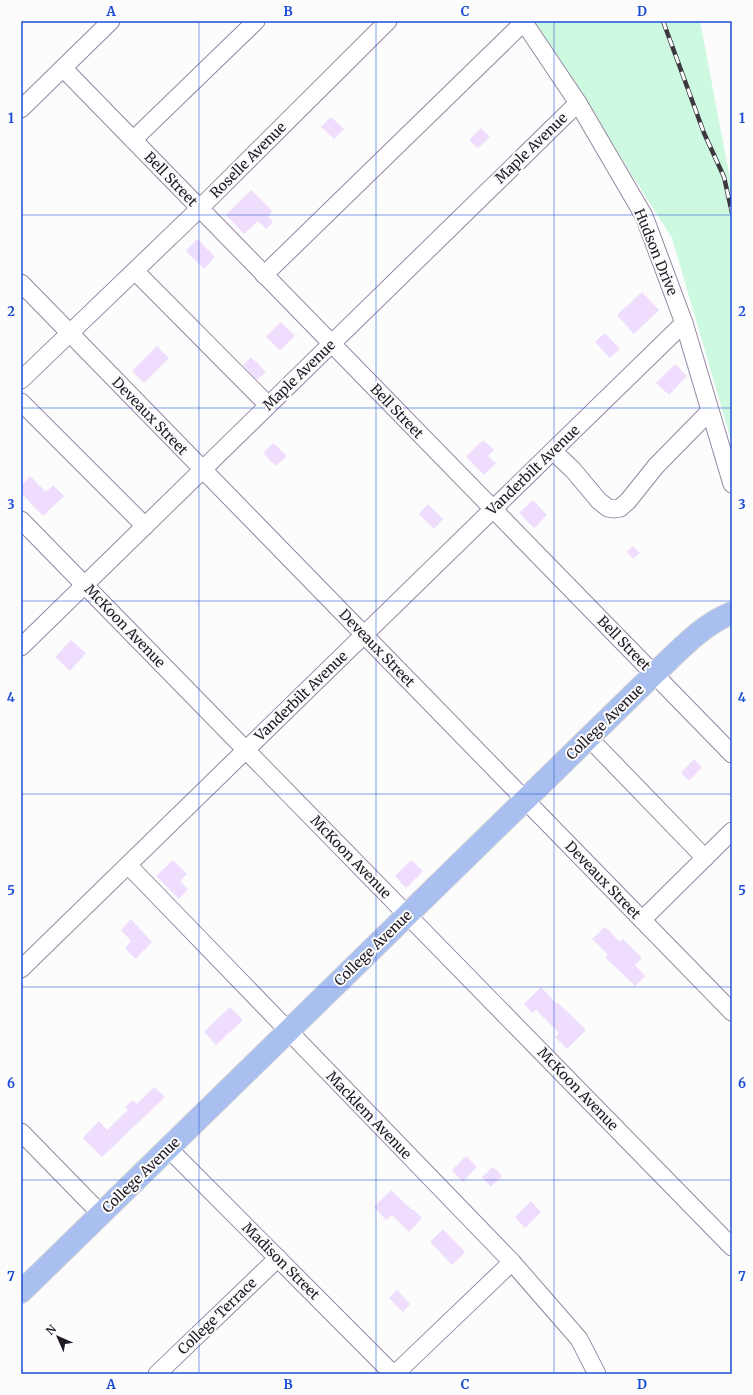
<svg xmlns="http://www.w3.org/2000/svg" width="753" height="1395" viewBox="0 0 753 1395" font-family="Merriweather,serif">
<style>
.green{fill:#cef9e1}
.building{fill:#eeddfc}
.lines{fill:none;stroke-linecap:round;stroke-linejoin:round}
.minor-casing{stroke:#9687a3;stroke-width:19}
.major-casing{stroke:#d7d6d8;stroke-width:24}
.minor{stroke:#fff;stroke-width:17}
.major{stroke:#a9bfef;stroke-width:22}
.rail-casing{stroke:#3c3740;stroke-width:4.5}
.rail{stroke:#fcfcfc;stroke-width:3;stroke-dasharray:9;stroke-linecap:butt}
.grid{fill:none;stroke:#1d4ed8;stroke-width:1;stroke-opacity:0.55}
.labels{text-anchor:middle;stroke-width:4;stroke-linejoin:round;paint-order:stroke}
.street-label{font-size:14px;fill:#201a25;stroke:#fcfcfc}
.neatline{fill:none;stroke:#1d4ed8;stroke-width:1.5}
.grid-label{font-size:13px;text-anchor:middle;font-weight:bold;fill:#1d4ed8}
</style>
<rect width="100%" height="100%" fill="#fcfcfc"/>
<!-- green -->
<polygon class="green" points="529,21 700,21 732,189 732,443 672,238 559,60"/>
<!-- building -->
<g class="building">
<polygon points="331,117 344,129 334,139 321,127"/>
<polygon points="481,128 490,137 478,148 469,140"/>
<polygon points="251,190 272,211 268,216 273,222 266,229 258,221 244,234 226,215"/>
<polygon points="197,239 215,257 204,269 186,251"/>
<polygon points="642,292 659,310 634,334 617,315"/>
<polygon points="281,322 295,336 280,350 266,337"/>
<polygon points="605,333 620,349 610,358 595,342"/>
<polygon points="157,346 169,358 144,383 132,371"/>
<polygon points="251,357 266,372 257,380 243,365"/>
<polygon points="675,364 687,376 669,395 656,383"/>
<polygon points="483,440 494,450 488,456 496,463 484,475 466,457"/>
<polygon points="273,443 287,456 276,466 263,453"/>
<polygon points="30,476 46,492 53,485 64,496 43,516 21,493 21,486"/>
<polygon points="533,500 547,515 534,528 519,513"/>
<polygon points="428,504 443,519 434,529 419,514"/>
<polygon points="633,546 640,553 633,559 627,552"/>
<polygon points="71,640 86,653 70,671 55,657"/>
<polygon points="694,759 702,767 689,781 681,773"/>
<polygon points="173,860 187,874 180,881 188,889 179,899 156,876"/>
<polygon points="411,860 423,871 406,888 395,876"/>
<polygon points="131,919 152,942 135,959 125,948 131,941 121,930"/>
<polygon points="605,927 620,942 623,939 642,958 635,965 645,976 635,986 605,957 608,955 592,939"/>
<polygon points="541,987 557,1004 558,1003 586,1030 567,1049 555,1037 559,1033 536,1010 532,1013 524,1004"/>
<polygon points="230,1007 243,1020 216,1045 204,1032"/>
<polygon points="154,1087 165,1097 102,1157 83,1138 99,1121 107,1130 128,1110 125,1107 133,1100 137,1104"/>
<polygon points="466,1156 477,1167 463,1182 452,1170"/>
<polygon points="493,1167 502,1176 491,1187 482,1177"/>
<polygon points="391,1190 412,1210 413,1209 422,1218 409,1232 392,1215 386,1220 374,1207"/>
<polygon points="531,1201 541,1212 525,1228 515,1217"/>
<polygon points="443,1229 465,1252 452,1265 430,1242"/>
<polygon points="397,1290 410,1304 403,1312 389,1298"/>
</g>
<g class="lines">
<!-- minor casing -->
<g class="minor-casing">
<g id="minor">
<polyline points="523,21 578,103 644,216 684,323 732,484"/>
<polyline points="63,68 732,754"/>
<polyline points="21,109 111,21"/>
<polyline points="133,140 256,21"/>
<polyline points="135,271 268,405"/>
<polyline points="264,275 524,22"/>
<polyline points="21,283 732,1012"/>
<polyline points="21,380 199,209 388,21"/>
<polyline points="21,402 145,526"/>
<polyline points="553,451 573,470 599,501 608,508 614,509 620,508 628,501 656,466 710,411"/>
<polyline points="21,520 732,1247"/>
<polyline points="21,647 578,103"/>
<polyline points="589,738 705,858"/>
<polyline points="128,865 512,1262 579,1339 597,1374"/>
<polyline points="642,920 732,831"/>
<polyline points="21,969 684,323"/>
<polyline points="21,1132 101,1214"/>
<polyline points="168,1148 393,1374"/>
<polyline points="157,1374 278,1258"/>
<polyline points="395,1374 512,1262"/>
</g>
</g>
<!-- major casing -->
<g class="major-casing">
<path id="major" d="M 21,1292 L 654,674 C 678,652 701,625 732,613"/>
</g>
<!-- minor -->
<use href="#minor" class="minor"/>
<!-- major -->
<use href="#major" class="major"/>
<!-- rail casing -->
<g class="rail-casing">
<polyline id="rail" points="663,21 704,133 724,177 732,213"/>
</g>
<!-- rail -->
<use href="#rail" class="rail"/>
</g>
<!-- grid -->
<path class="grid" d="M 199,21 L 199,1374M 376,21 L 376,1374M 554,21 L 554,1374M 21,215 L 732,215M 21,408 L 732,408M 21,601 L 732,601M 21,794 L 732,794M 21,987 L 732,987M 21,1180 L 732,1180"/>
<g class="labels">
<!-- street labels -->
<g class="street-label">
<text transform="translate(531 148) rotate(-44)" y="5">Maple Avenue</text>
<text transform="translate(248 160) rotate(-45)" y="5">Roselle Avenue</text>
<text transform="translate(171 179) rotate(46)" y="5">Bell Street</text>
<text transform="translate(656 252) rotate(68)" y="5">Hudson Drive</text>
<text transform="translate(299 375) rotate(-44)" y="5">Maple Avenue</text>
<text transform="translate(397 411) rotate(46)" y="5">Bell Street</text>
<text transform="translate(150 416) rotate(46)" y="5">Deveaux Street</text>
<text transform="translate(533 470) rotate(-44)" y="5">Vanderbilt Avenue</text>
<text transform="translate(125 626) rotate(46)" y="5">McKoon Avenue</text>
<text transform="translate(624 643) rotate(46)" y="5">Bell Street</text>
<text transform="translate(377 648) rotate(46)" y="5">Deveaux Street</text>
<text transform="translate(301 696) rotate(-44)" y="5">Vanderbilt Avenue</text>
<text transform="translate(605 722) rotate(-44)" y="5">College Avenue</text>
<text transform="translate(351 857) rotate(46)" y="5">McKoon Avenue</text>
<text transform="translate(603 880) rotate(46)" y="5">Deveaux Street</text>
<text transform="translate(373 948) rotate(-44)" y="5">College Avenue</text>
<text transform="translate(578 1089) rotate(46)" y="5">McKoon Avenue</text>
<text transform="translate(369 1115) rotate(46)" y="5">Macklem Avenue</text>
<text transform="translate(141 1175) rotate(-44)" y="5">College Avenue</text>
<text transform="translate(281 1261) rotate(45)" y="5">Madison Street</text>
<text transform="translate(217 1316) rotate(-44)" y="5">College Terrace</text>
</g>
</g>
<!-- border -->
<rect width="753" height="1395" fill="none" stroke="#fcfcfc" stroke-width="44"/>
<!-- north arrow -->
<g transform="translate(58 1337) rotate(315)" stroke="#fcfcfc" stroke-width="3" paint-order="stroke">
<path d="M0-3L7 15L0 10L-7 15Z" fill="#201a25"/>
<text y="-6" font-size="11" font-weight="bold" text-anchor="middle" fill="#201a25">N</text>
</g>
<rect x="22" y="22" width="709" height="1351" class="neatline"/>
<g class="grid-label">
<text x="111" y="16">A</text>
<text x="288" y="16">B</text>
<text x="465" y="16">C</text>
<text x="642" y="16">D</text>
<text x="11" y="123">1</text>
<text x="742" y="123">1</text>
<text x="11" y="316">2</text>
<text x="742" y="316">2</text>
<text x="11" y="509">3</text>
<text x="742" y="509">3</text>
<text x="11" y="702">4</text>
<text x="742" y="702">4</text>
<text x="11" y="895">5</text>
<text x="742" y="895">5</text>
<text x="11" y="1088">6</text>
<text x="742" y="1088">6</text>
<text x="11" y="1281">7</text>
<text x="742" y="1281">7</text>
<text x="111" y="1389">A</text>
<text x="288" y="1389">B</text>
<text x="465" y="1389">C</text>
<text x="642" y="1389">D</text>
</g>
</svg>
